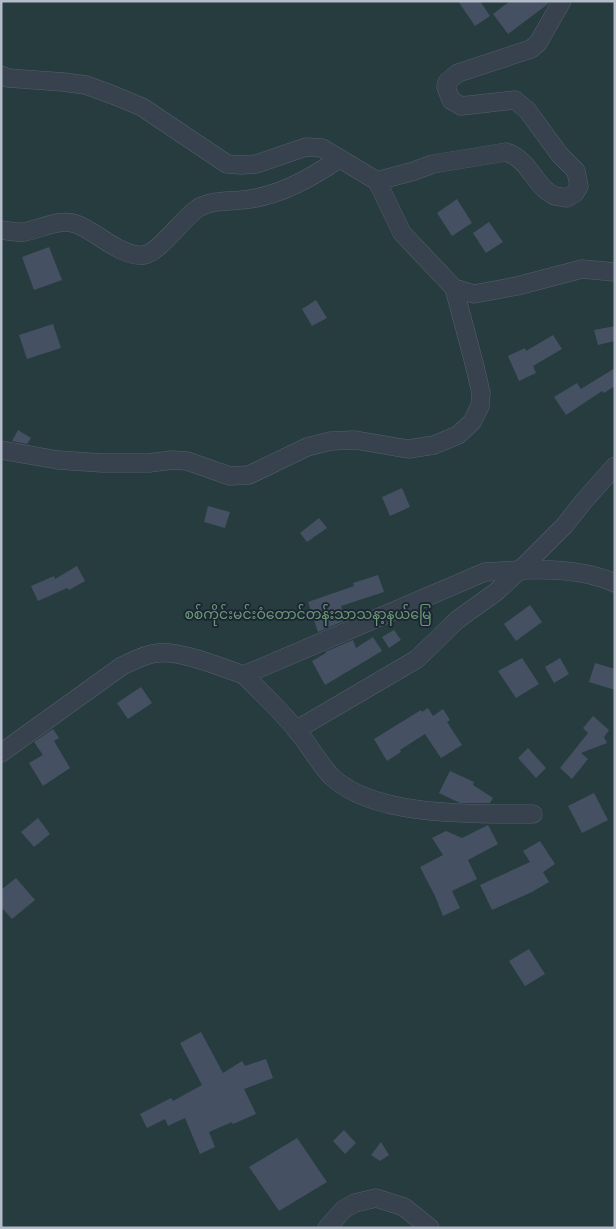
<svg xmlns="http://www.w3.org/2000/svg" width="616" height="1229" viewBox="0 0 616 1229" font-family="Figtree,'Noto Sans Myanmar',sans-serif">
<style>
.green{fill:#263c3f}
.building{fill:#455162}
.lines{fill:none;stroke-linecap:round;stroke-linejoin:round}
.minor-casing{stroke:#565f6c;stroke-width:19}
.minor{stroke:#38414e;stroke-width:18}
.labels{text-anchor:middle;stroke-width:4;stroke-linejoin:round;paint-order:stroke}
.park-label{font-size:14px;fill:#6b9a76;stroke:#1d2633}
</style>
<rect width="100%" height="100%" fill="#242f3e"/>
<!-- green -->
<rect class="green" x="1" y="1" width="614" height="1227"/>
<!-- building -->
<g class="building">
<polygon points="458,1 480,1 490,16 475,26"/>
<polygon points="510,1 550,1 548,4 508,34 493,14"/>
<polygon points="457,199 472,223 452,236 437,213"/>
<polygon points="489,222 503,242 486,253 473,233"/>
<polygon points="49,247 62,280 34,290 22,257"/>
<polygon points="316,300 327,318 312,326 302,309"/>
<polygon points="53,324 61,348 27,359 19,335"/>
<polygon points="615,326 615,341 598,345 594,330"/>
<polygon points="553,335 562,349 533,366 536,373 519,381 508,356 525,348 526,351"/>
<polygon points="615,368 615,386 604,393 602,391 566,415 554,397 577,383 581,389"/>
<polygon points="18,430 31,438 27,444 12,441"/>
<polygon points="402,488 410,507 390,516 382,497"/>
<polygon points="208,506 230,512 225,528 204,522"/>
<polygon points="319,518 327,528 307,542 300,533"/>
<polygon points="77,566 85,581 69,590 67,588 38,601 31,586 54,576 55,579"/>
<polygon points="378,575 384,592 341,606 346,620 318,632 308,602 354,586 353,583"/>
<polygon points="530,605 542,622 516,641 504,624"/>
<polygon points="394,630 401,640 389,648 382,637"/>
<polygon points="373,637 382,651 325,685 312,661 326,653 325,652 353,640 356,648"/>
<polygon points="522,658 539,684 516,698 498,671"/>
<polygon points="560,658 569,674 554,683 545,667"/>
<polygon points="595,663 615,669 615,690 589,682"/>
<polygon points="141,687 152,703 128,719 117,703"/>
<polygon points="428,708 433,716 443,709 450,720 447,722 462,745 441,758 425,734 400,750 401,752 387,761 374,739 421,710 422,712"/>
<polygon points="593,716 609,730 604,737 607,743 581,753 588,759 572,779 560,768 588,733 583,728"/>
<polygon points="53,729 59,738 54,741 70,768 43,786 29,763 43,755 34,742"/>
<polygon points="528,748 546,768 536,778 518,758"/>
<polygon points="450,771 474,782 473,785 493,798 490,803 460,803 439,793"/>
<polygon points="594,793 608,820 582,833 568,806"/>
<polygon points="38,818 50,834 34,847 21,832"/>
<polygon points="488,825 498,844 468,860 477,879 452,891 460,908 443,916 435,896 420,867 443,855 432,838 446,831 462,838"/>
<polygon points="540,841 555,864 543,872 549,882 532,892 492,910 480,885 530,862 523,851"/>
<polygon points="16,878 35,900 12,919 1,907 1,890"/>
<polygon points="529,949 545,974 525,986 509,961"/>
<polygon points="201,1032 223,1073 242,1061 245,1066 266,1059 273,1078 244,1089 256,1114 233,1124 232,1122 209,1132 215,1147 200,1154 185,1118 168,1126 165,1119 147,1128 140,1114 171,1098 173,1101 202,1085 180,1043"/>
<polygon points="344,1130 356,1143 345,1154 333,1141"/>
<polygon points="297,1138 327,1182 279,1211 249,1167"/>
<polygon points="381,1142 389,1155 380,1161 371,1155"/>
</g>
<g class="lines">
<!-- minor casing -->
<g class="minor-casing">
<g id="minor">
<polyline points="1,75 8,78 63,82 86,85 113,95 142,107 227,164 242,165 256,164 306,147 322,148 377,181 402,233 454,288 474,294 517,286 582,269 615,272"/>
<path d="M 377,181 L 414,171 L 433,164 L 506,152 C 531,160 534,187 555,196 C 558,197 564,197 567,198 L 575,193 L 579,186 L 576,171 L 560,155 L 527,110 L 515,100 L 461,106 L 451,100 L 446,87 L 447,82 L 458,73 L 531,49 L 538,43 L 562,1"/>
<path d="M 1,230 C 8,231 17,233 24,232 C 41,229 59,218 76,224 C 96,231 122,258 144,255 C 160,252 182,219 198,208 C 213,199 233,202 250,199 C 283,194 312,177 339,159"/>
<polyline points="1,450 58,460 102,463 149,463 172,460 187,461 230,476 249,475 307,447 331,441 355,440 408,449 434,445 458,435 472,422 480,406 481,393 474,363 454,288"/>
<path d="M 244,675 C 263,694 282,712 299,733 C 310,747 319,763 331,776 C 374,818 477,814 533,814"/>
<polyline points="296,730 417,659 457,620 496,592 521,569 565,525 583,502 615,466"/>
<path d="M 1,753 L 122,666 C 133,661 145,654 158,653 C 183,651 220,667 244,675 L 485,572 C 526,569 577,566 615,583"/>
<polyline points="327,1228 344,1209 355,1203 376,1198 404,1207 430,1228"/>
</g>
</g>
<!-- minor -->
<use href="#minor" class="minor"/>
</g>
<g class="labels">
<!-- park labels -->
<g class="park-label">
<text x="308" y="619">စစ်ကိုင်းမင်းဝံတောင်တန်းသာသနာ့နယ်မြေ</text>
</g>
</g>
<!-- border -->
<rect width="616" height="1229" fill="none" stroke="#b4bcc9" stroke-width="5"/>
</svg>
